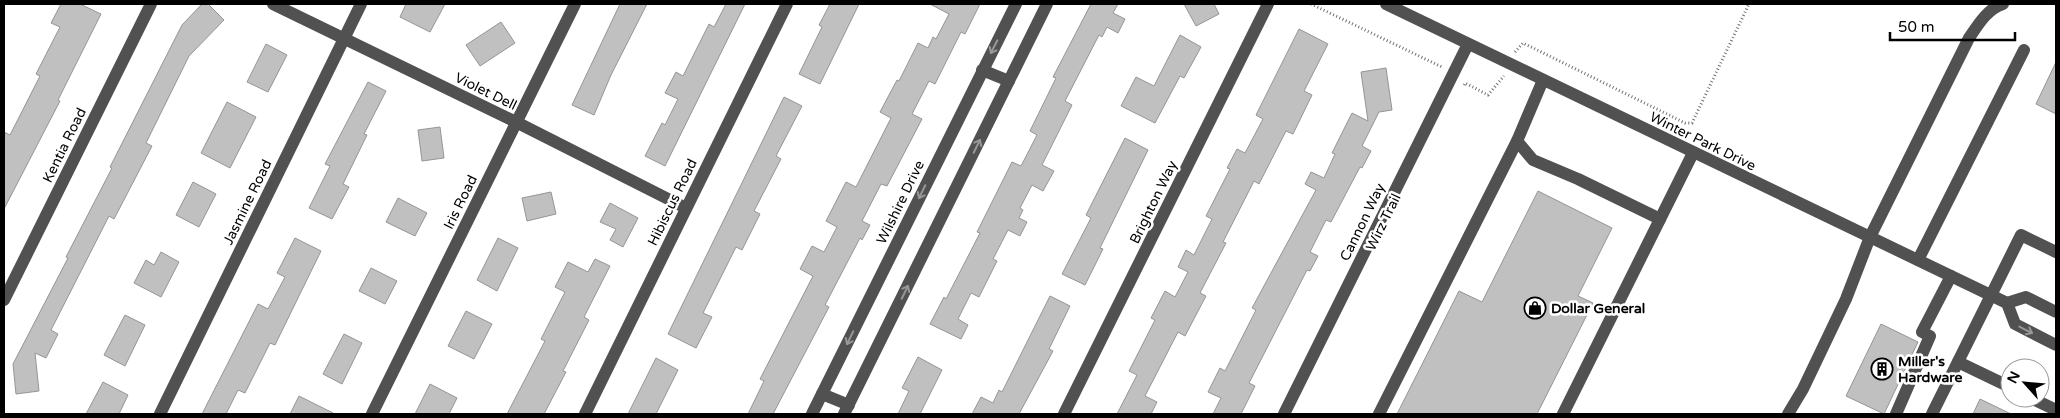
<svg xmlns="http://www.w3.org/2000/svg" width="2060" height="418" viewBox="0 0 2060 418" font-family="'Varela Round',sans-serif">
<style>
.building{fill:#c0c0c0;stroke:#959595}
.lines{fill:none;stroke-linecap:round;stroke-linejoin:round}
.path{stroke:#737373;stroke-width:3;stroke-dasharray:1 2.5;stroke-linecap:butt}
.minor{stroke:#515151;stroke-width:12}
.oneway{stroke:#979797}
.labels{text-anchor:middle;stroke-width:5;stroke-linejoin:round;paint-order:stroke}
.street-label{font-size:14px;fill:#000;stroke:#fff}
.poi-label{font-size:14px;font-weight:bold;fill:#000;stroke:#fff;text-anchor:start}
</style>
<rect width="100%" height="100%" fill="#fff"/>
<!-- building -->
<g class="building">
<polygon points="61,4 80,4 101,14 58,100 60,101 4,209 4,132 10,135 40,76 36,74 60,27 51,23"/>
<polygon points="202,4 208,4 224,20 189,56 146,143 152,146 114,219 109,216 51,330 58,334 46,358 35,353 39,391 16,394 13,364 68,258 66,257 112,168 110,167 182,25"/>
<polygon points="406,4 445,4 430,32 400,17"/>
<polygon points="620,4 647,4 611,75 594,115 572,105"/>
<polygon points="726,4 745,4 665,166 645,156 662,123 665,125 678,99 665,93 676,72 683,76 709,24 714,27"/>
<polygon points="830,4 859,4 820,84 799,74 822,27 819,25"/>
<polygon points="930,4 980,4 965,34 961,32 935,84 929,81 912,114 922,119 887,186 881,184 862,221 870,225 862,240 860,238 825,305 829,307 773,414 748,414 764,381 760,379 813,276 800,269 812,246 824,252 837,227 826,221 846,182 856,187 891,118 880,112 897,80 899,81 918,43 928,48 933,37 936,39 949,14"/>
<polygon points="1091,4 1118,4 1113,13 1125,19 1118,33 1107,27 1102,37 1099,35 1065,101 1072,105 1042,165 1054,171 1043,191 1032,185 1020,208 1023,210 1019,218 1027,222 1020,236 1008,230 993,259 997,261 979,297 971,293 958,319 968,325 961,339 930,324 944,297 946,299 980,233 977,232 1012,162 1021,166 1037,135 1030,131 1056,78 1053,77"/>
<polygon points="1184,4 1214,4 1219,14 1196,26"/>
<polygon points="501,22 515,43 480,66 466,45"/>
<polygon points="1299,29 1328,44 1304,91 1312,95 1293,134 1286,131 1259,184 1254,181 1223,242 1226,243 1200,293 1206,296 1185,336 1178,332 1145,396 1157,402 1151,414 1117,414 1137,375 1129,371 1155,320 1151,318 1165,291 1175,297 1188,272 1178,267 1186,250 1194,255 1212,219 1206,216 1230,169 1227,168 1237,149 1245,153 1263,119 1256,115"/>
<polygon points="1180,35 1201,47 1184,78 1180,76 1155,123 1121,106 1136,77 1154,86"/>
<polygon points="266,44 287,55 268,92 247,82"/>
<polygon points="2056,62 2056,114 2036,104"/>
<polygon points="1386,68 1392,110 1379,112 1362,146 1371,151 1362,168 1360,167 1331,222 1326,220 1310,252 1318,256 1310,271 1307,270 1249,383 1255,386 1241,414 1213,414 1221,398 1208,392 1220,368 1225,371 1256,310 1252,308 1316,190 1305,184 1311,172 1324,178 1335,154 1332,153 1352,113 1368,121 1361,72"/>
<polygon points="368,82 386,91 364,134 367,135 343,184 349,187 332,219 309,208 330,166 325,164"/>
<polygon points="784,97 802,106 776,156 781,159 754,211 760,214 742,250 736,247 703,313 712,317 696,348 668,334"/>
<polygon points="227,102 256,117 230,168 201,153"/>
<polygon points="440,127 444,158 422,161 418,130"/>
<polygon points="1125,138 1148,150 1100,248 1103,249 1085,285 1062,274 1091,218 1086,215"/>
<polygon points="193,182 216,194 199,227 176,215"/>
<polygon points="1538,191 1612,228 1578,296 1593,303 1537,414 1397,414 1459,291 1482,302"/>
<polygon points="551,192 556,214 527,221 522,198"/>
<polygon points="398,198 427,213 415,236 386,222"/>
<polygon points="610,203 638,218 623,247 610,240 616,229 600,222"/>
<polygon points="295,238 321,251 275,345 270,343 245,393 238,390 226,414 202,414 258,304 268,309 285,277 277,273"/>
<polygon points="498,238 518,248 497,291 477,280"/>
<polygon points="161,252 179,262 161,297 134,283 146,260 154,265"/>
<polygon points="595,259 610,266 584,317 589,320 563,371 566,372 544,414 507,414 545,341 541,339 565,292 555,287 568,262 588,272"/>
<polygon points="371,268 397,281 385,304 359,291"/>
<polygon points="1050,296 1070,306 1049,349 1053,351 1019,414 972,414 981,397 993,403 999,390 1002,392"/>
<polygon points="466,311 492,324 474,359 448,346"/>
<polygon points="125,315 145,325 125,366 104,355"/>
<polygon points="1881,324 1918,342 1884,414 1846,396"/>
<polygon points="344,334 362,343 342,384 323,374"/>
<polygon points="918,357 942,370 920,414 898,414 909,391 902,388"/>
<polygon points="656,358 678,370 656,414 628,414"/>
<polygon points="103,382 128,395 119,414 86,414"/>
<polygon points="430,384 457,398 449,414 415,414"/>
<polygon points="299,396 335,414 290,414"/>
<polygon points="1980,399 2011,414 1973,414"/>
</g>
<g class="lines">
<!-- path -->
<g class="path">
<polyline points="1311,4 1442,67"/>
<polyline points="1515,52 1523,43 1685,123 1692,123 1749,4"/>
<polyline points="1464,85 1465,83 1488,95 1504,76"/>
</g>
<!-- minor -->
<g class="minor">
<polyline points="273,4 516,122 686,208"/>
<polyline points="1386,4 2007,303 2015,324 2056,345"/>
<polyline points="982,70 1009,81"/>
<polyline points="1543,80 1517,141 1533,160 1578,179 1660,219"/>
<polyline points="1918,260 2024,50"/>
<polyline points="4,300 151,4"/>
<polyline points="2007,303 2026,297 2056,312"/>
<polyline points="1958,362 2010,387"/>
<polyline points="822,394 849,405"/>
<polyline points="2031,398 2056,410"/>
<polyline points="160,414 361,4"/>
<polyline points="372,414 575,4"/>
<polyline points="585,414 787,4"/>
<polyline points="812,414 1016,4"/>
<polyline points="844,414 1047,4"/>
<polyline points="1064,414 1268,4"/>
<polyline points="1284,414 1468,44"/>
<polyline points="1379,414 1517,141"/>
<polyline points="1563,414 1693,153"/>
<path d="M 1788,414 L 1803,389 L 1846,299 L 1870,237 L 1969,38 C 1978,25 1987,9 2003,4"/>
<polyline points="1896,414 1930,336 1922,332 1951,276"/>
<polyline points="1932,414 2021,235 2056,252"/>
</g>
</g>
<!-- one-way arrows -->
<defs><path id="oneway-shaft" d="M-6 0H5M1.5-3L5.5 0L1.5 3" fill="none" stroke-width="1.6" stroke-linecap="round" stroke-linejoin="round" transform="scale(1.25)"/></defs>
<g class="oneway">
<use href="#oneway-shaft" transform="translate(994 47) rotate(117)"/>
<use href="#oneway-shaft" transform="translate(977 146) rotate(-64)"/>
<use href="#oneway-shaft" transform="translate(922 192) rotate(116)"/>
<use href="#oneway-shaft" transform="translate(905 292) rotate(-64)"/>
<use href="#oneway-shaft" transform="translate(2026 330) rotate(27)"/>
<use href="#oneway-shaft" transform="translate(850 338) rotate(116)"/>
</g>
<!-- icons -->
<defs>
<g id="shop-ring" transform="scale(1.125)"><circle r="9.5" fill="#fff" stroke="#000" stroke-width="1.5"/><path d="M-5-2.5h2.3a2.7 3.5 0 0 1 5.4 0H5L5.5 6h-11ZM-1.5-2.5h3a1.5 2.3 0 0 0-3 0Z" fill="#000"/></g>
<g id="building-ring" transform="scale(1.125)"><circle r="9.5" fill="#fff" stroke="#000" stroke-width="1.5"/><path d="M-4-6H4V6H1V3H-1V6H-4ZM-2.5-4.3h1.7v1.8h-1.7ZM.8-4.3h1.7v1.8H.8ZM-2.5-1h1.7V.8h-1.7ZM.8-1h1.7V.8H.8Z" fill="#000"/></g>
</defs>
<g fill-rule="evenodd">
<use href="#shop-ring" x="1535" y="308"/>
<use href="#building-ring" x="1882" y="369"/>
</g>
<g class="labels">
<!-- street labels -->
<g class="street-label">
<text transform="translate(486 91) rotate(26)" y="5">Violet Dell</text>
<text transform="translate(1703 141) rotate(26)" y="5">Winter Park Drive</text>
<text transform="translate(64 145) rotate(-64)" y="5">Kentia Road</text>
<text transform="translate(247 202) rotate(-64)" y="5">Jasmine Road</text>
<text transform="translate(460 202) rotate(-64)" y="5">Iris Road</text>
<text transform="translate(672 202) rotate(-64)" y="5">Hibiscus Road</text>
<text transform="translate(900 202) rotate(-64)" y="5">Wilshire Drive</text>
<text transform="translate(1153 202) rotate(-64)" y="5">Brighton Way</text>
<text transform="translate(1362 222) rotate(-64)" y="5">Cannon Way</text>
<text transform="translate(1383 222) rotate(-64)" y="5">Wirz Trail</text>
</g>
<!-- poi labels -->
<g class="poi-label">
<text x="1551" y="313">Dollar General</text>
<text x="1898" y="366">Miller's<tspan x="1898" dy="16">Hardware</tspan></text>
</g>
</g>
<!-- border -->
<rect width="2060" height="418" fill="none" stroke="#000000" stroke-width="10"/>
<!-- north arrow -->
<g transform="translate(2025 383) rotate(297)"><circle r="24" fill="#ffffff" stroke="#999999"/>
<path d="M0-4L9 19L0 12L-9 19Z" fill="#000000"/>
<text y="-8" font-size="14" font-weight="bold" text-anchor="middle" fill="#000000">N</text>
</g>
<!-- scale -->
<path d="M1890 32v8h125v-8" fill="none" stroke="#000000" stroke-width="2.5"/>
<text x="1898" y="32" font-size="15" fill="#000000" stroke="#ffffff" stroke-width="4" paint-order="stroke">50 m</text>
</svg>
